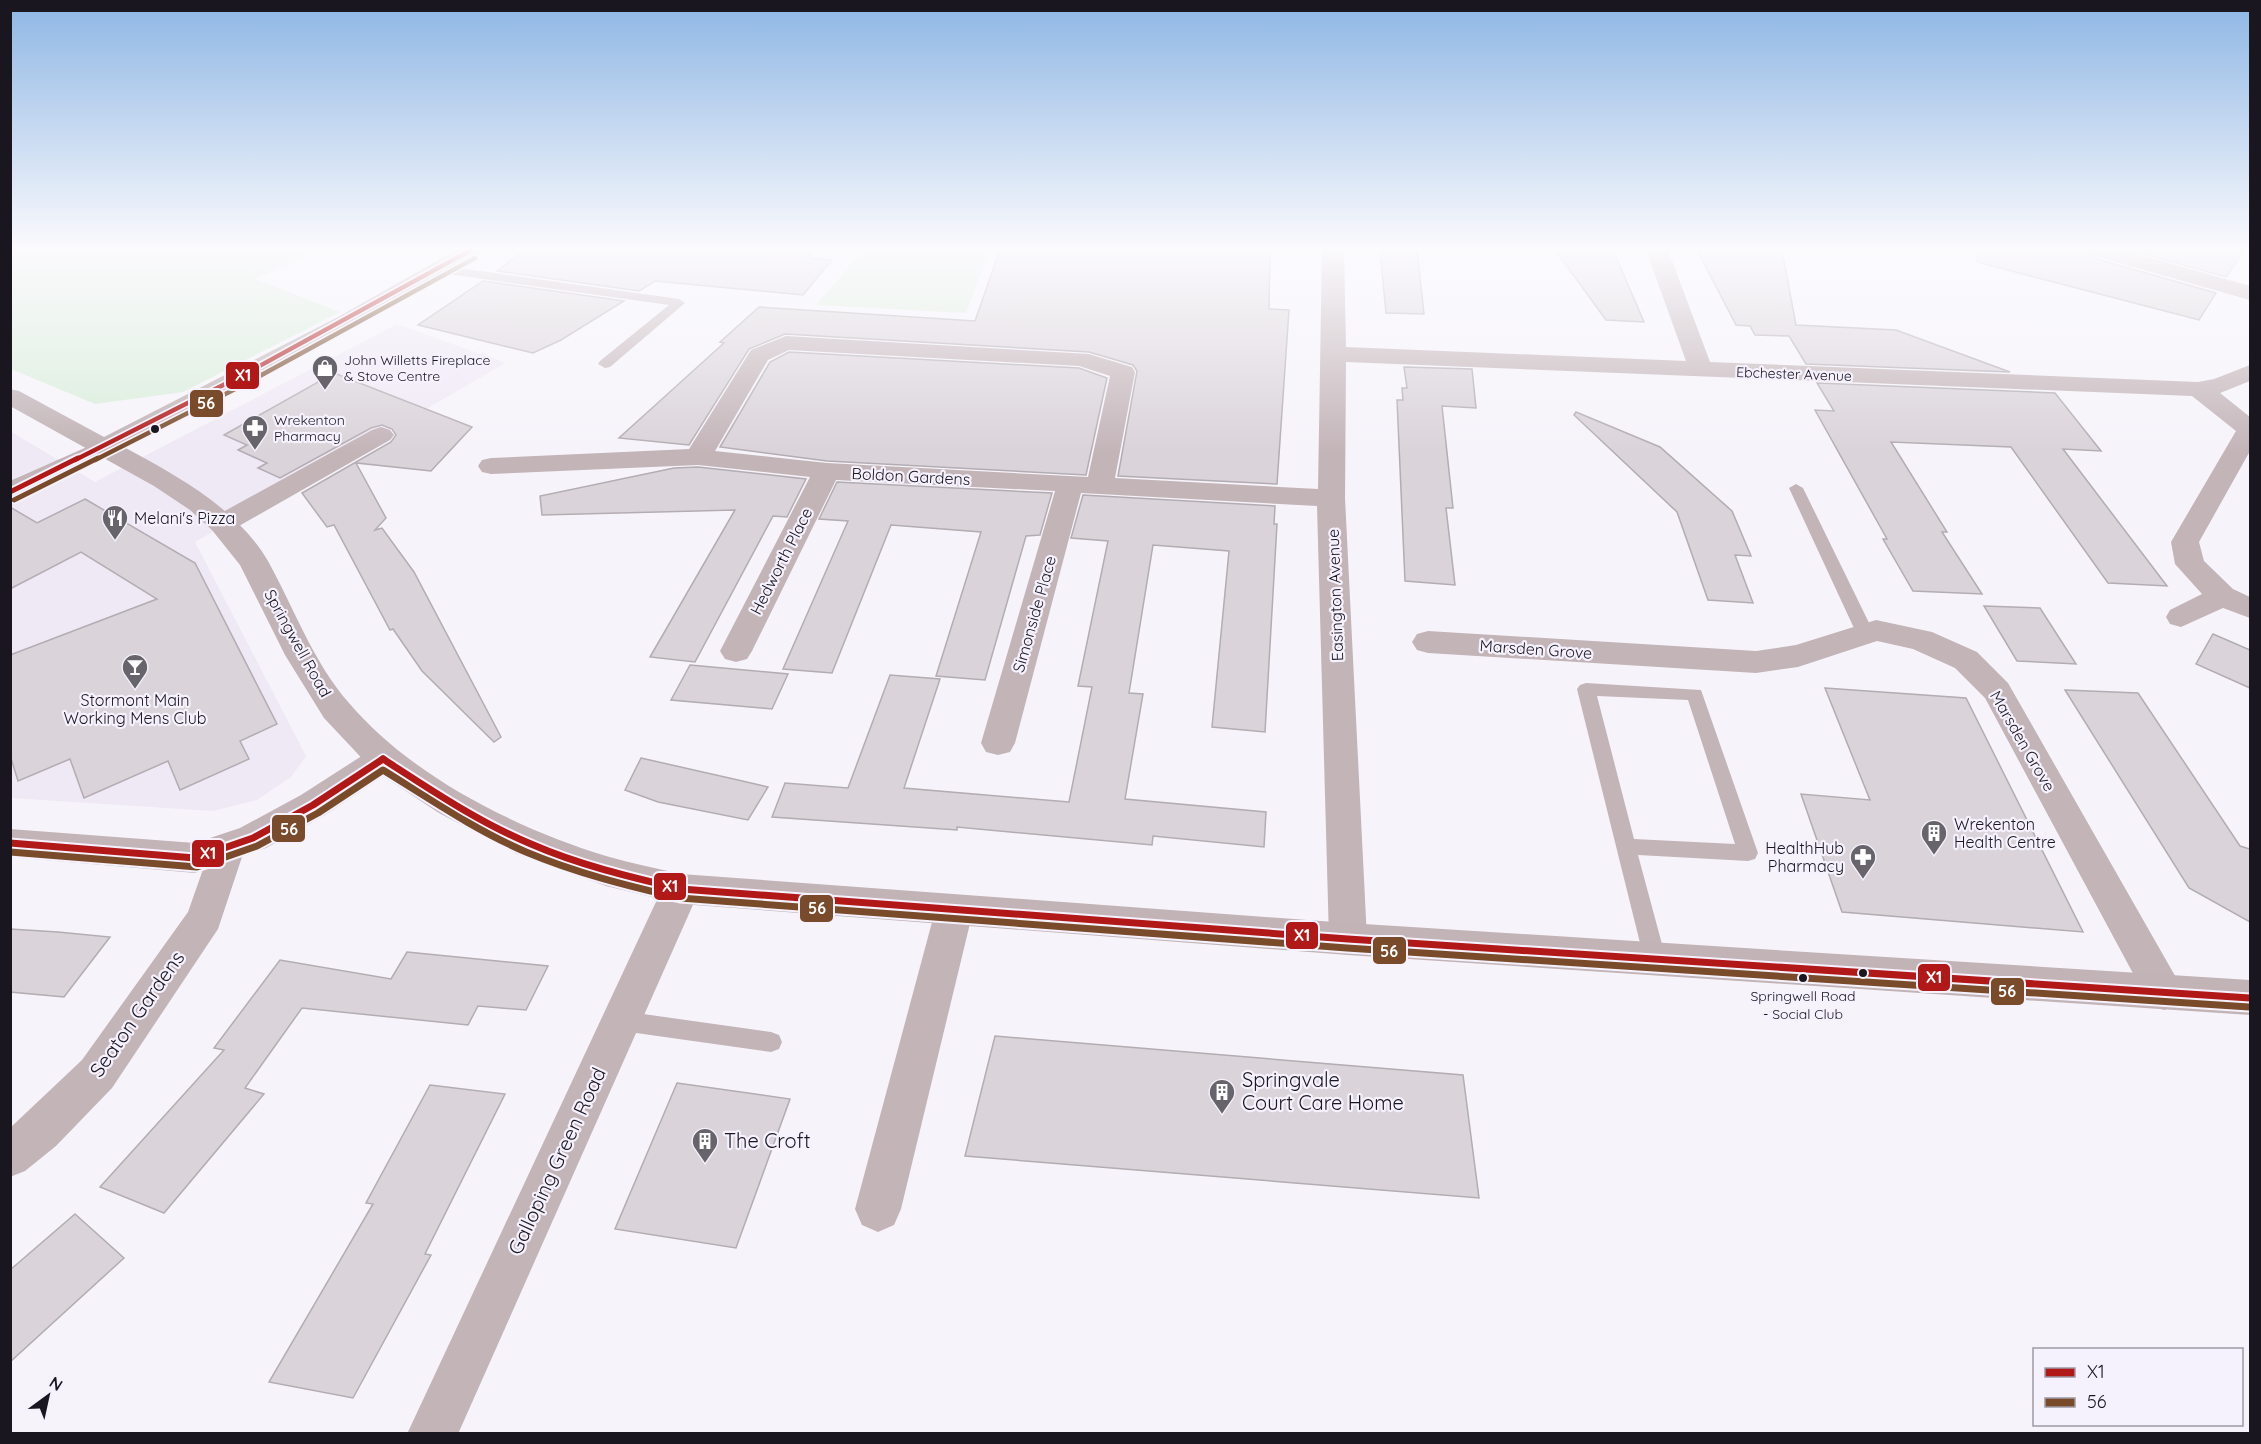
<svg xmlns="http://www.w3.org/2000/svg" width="2261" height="1444" viewBox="0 0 2261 1444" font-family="Quicksand,sans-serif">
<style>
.commercial{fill:#efe8f5}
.green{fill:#daeddb}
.building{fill:#dad3d9;stroke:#b3acb2;stroke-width:1.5}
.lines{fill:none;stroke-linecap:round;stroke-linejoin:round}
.service{fill:#c3b4b8;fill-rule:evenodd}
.minor{fill:#c3b4b8;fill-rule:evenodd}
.tertiary{fill:#c3b4b8;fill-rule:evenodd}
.secondary{fill:#c1b3b6;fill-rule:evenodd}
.bus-1-far2-casing{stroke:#f5f1fd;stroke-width:8}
.bus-1-far1-casing{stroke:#f5f1fd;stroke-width:9}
.bus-1-casing{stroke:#f5f1fd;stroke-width:11}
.bus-2-far2-casing{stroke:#f5f1fd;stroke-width:8}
.bus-2-far1-casing{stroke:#f5f1fd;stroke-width:9}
.bus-2-casing{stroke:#f5f1fd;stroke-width:11}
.bus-1-far2{stroke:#b11919;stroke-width:4.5}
.bus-1-far1{stroke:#b11919;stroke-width:5}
.bus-1{stroke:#b11919;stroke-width:7}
.bus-2-far2{stroke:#7a4b2a;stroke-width:4.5}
.bus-2-far1{stroke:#7a4b2a;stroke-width:5}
.bus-2{stroke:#7a4b2a;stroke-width:7}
.bus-dot{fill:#1a1620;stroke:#f5f1fd;stroke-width:2}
.labels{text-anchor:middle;stroke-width:4.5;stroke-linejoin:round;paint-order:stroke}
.far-poi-label{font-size:14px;fill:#1a1620;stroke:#f5f1fd;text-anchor:start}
.far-street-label{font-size:14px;fill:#1a1620;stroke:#f5f1fd}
.bus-label{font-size:14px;fill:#1a1620;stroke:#f5f1fd}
.street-label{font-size:16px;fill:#1a1620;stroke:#f5f1fd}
.poi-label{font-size:16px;fill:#1a1620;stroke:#f5f1fd;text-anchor:start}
.near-street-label{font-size:20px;fill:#1a1620;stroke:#f5f1fd}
.near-poi-label{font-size:20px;fill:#1a1620;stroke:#f5f1fd;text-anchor:start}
.line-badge{stroke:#f5f1fd;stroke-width:2}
.badge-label{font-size:16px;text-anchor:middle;font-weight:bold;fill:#fff}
</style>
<rect width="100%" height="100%" fill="#f6f4fa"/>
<!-- commercial -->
<polygon class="commercial" points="397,324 506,363 195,542 306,756 291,777 257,800 213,811 11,798 10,431 95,482"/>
<!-- green -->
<g class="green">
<polygon points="10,250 320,250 255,279 340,312 183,392 95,404 11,369"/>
<polygon points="864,250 989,250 966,313 816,305"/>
</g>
<!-- building -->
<g class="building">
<polygon points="525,250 814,250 808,258 832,260 803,295 655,281 639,291 497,271"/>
<polygon points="1000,250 1270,250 1269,309 1289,310 1277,484 1118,476 1137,371 1133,365 1089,352 785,334 749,349 689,445 619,438 724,343 720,342 759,307 975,321"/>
<polygon points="1380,250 1417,250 1424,314 1386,313"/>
<polygon points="1555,250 1613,250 1644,322 1606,320"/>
<polygon points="1697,250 1782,250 1796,325 1896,330 2010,372 1806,364 1789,336 1755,335 1750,326 1736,325"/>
<polygon points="1978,250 2086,250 2090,257 2216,293 2199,320 1977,262"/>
<polygon points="2130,250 2244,250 2226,277"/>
<polygon points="483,281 624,301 561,340 533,353 418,325"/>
<polygon points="789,352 1079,368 1107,378 1086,475 827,461 720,447 770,362"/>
<polygon points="1404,367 1472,369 1476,408 1442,406 1453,508 1446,508 1455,585 1405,581 1397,400 1403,400 1402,388 1407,388"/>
<polygon points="334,373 472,427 431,471 356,463 386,518 375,530 382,528 414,572 501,737 494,742 422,671 393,629 390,630 334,525 327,527 302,493 391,442 396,435 392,429 382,425 371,428 280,478 258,468 267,463 238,450 247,445 224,435"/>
<polygon points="1817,383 2055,393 2101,451 2063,449 2167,586 2108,583 2011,447 1891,442 1947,532 1942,532 1982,594 1913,591 1883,539 1887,539 1815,410 1834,411"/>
<polygon points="1576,412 1660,447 1732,511 1751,556 1735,555 1753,603 1708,600 1677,512 1574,415"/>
<polygon points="698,467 806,479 787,517 773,516 695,662 650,657 735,510 542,515 540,496 674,468"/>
<polygon points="837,482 1052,493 1040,535 1026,536 985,680 936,676 981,532 891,525 832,673 783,669 848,521 819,519"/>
<polygon points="1083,495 1275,506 1274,524 1277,524 1265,732 1212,727 1229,551 1153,545 1129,693 1143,694 1125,799 1266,812 1264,847 1153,836 1152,845 957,827 957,830 772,817 785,783 848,788 890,675 940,679 904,788 1069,802 1092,687 1078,686 1108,541 1071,538"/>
<polygon points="85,499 195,563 277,724 240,741 249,759 180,790 168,761 84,798 70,759 18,781 10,755 10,655 157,599 81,552 10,589 10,507 37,523"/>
<polygon points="1984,606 2040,608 2076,664 2017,661"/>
<polygon points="2213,634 2250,650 2250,688 2196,664"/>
<polygon points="690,665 788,674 772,709 671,700"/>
<polygon points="1825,688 1966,698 2083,932 1842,912 1801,794 1870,800"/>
<polygon points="2065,690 2138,693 2240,846 2250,849 2250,922 2189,888"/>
<polygon points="641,758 738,780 768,787 748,820 658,802 625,790"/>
<polygon points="10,929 58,932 110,937 64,997 10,992"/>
<polygon points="407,952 548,966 526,1010 478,1006 468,1025 302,1008 245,1088 264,1094 164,1213 100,1187 224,1050 214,1048 280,960 391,979"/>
<polygon points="995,1036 1463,1075 1479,1198 965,1156"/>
<polygon points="677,1083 790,1099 736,1248 615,1229"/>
<polygon points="430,1085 505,1094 425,1254 431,1255 353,1398 269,1382 373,1204 366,1203"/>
<polygon points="75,1214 124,1258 10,1362 10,1270"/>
</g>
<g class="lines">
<!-- service -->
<g class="service">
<polygon points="438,265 679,299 685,303 610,367 605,368 598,364 600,361 669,305 434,272 434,266"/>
<polygon points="1796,484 1803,488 1874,633 1872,637 1860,637 1853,626 1789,488"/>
<path d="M 1586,683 L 1701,690 L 1758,853 L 1755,859 L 1748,861 L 1638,855 L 1666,959 L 1662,965 L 1655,968 L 1648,965 L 1644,959 L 1577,689 L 1580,685 ZM 1597,696 L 1688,700 L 1735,844 L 1634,839 Z"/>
<polygon points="622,1011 771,1032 779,1035 782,1042 779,1049 771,1052 622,1031 614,1028 611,1021 614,1014"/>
</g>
<!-- minor -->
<g class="minor">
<path d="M 1322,250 L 1344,250 L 1346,347 L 1686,361 L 1646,250 L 1668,250 L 1710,362 L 2198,382 L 2214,379 L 2250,365 L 2250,381 L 2220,393 L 2250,417 L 2250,451 L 2199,542 L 2204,561 L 2233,589 L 2250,597 L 2250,618 L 2223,608 L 2181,627 L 2170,624 L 2166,617 L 2170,610 L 2202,594 L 2175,564 L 2171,542 L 2236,431 L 2192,396 L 1346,362 L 1345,498 L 1367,939 L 1362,951 L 1348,955 L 1334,951 L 1329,939 L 1317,506 L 1081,493 L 1015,743 L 1010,752 L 998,755 L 986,752 L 981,743 L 1055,491 L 836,480 L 752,651 L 747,659 L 736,662 L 725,659 L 720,651 L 810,477 L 698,465 L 491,474 L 482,472 L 478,466 L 482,460 L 491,458 L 689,449 L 751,350 L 786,336 L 1089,354 L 1132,367 L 1135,372 L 1115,478 L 1318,489 ZM 789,350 L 1079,366 L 1110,376 L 1088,477 L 827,463 L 715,451 L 768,360 Z"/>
<polygon points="2088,250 2122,250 2250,286 2250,300 2091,255"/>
<polygon points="381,427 390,430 394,435 390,440 232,530 222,533 212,530 208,524 212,518 372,430"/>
<polygon points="1876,620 1932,632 1977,652 2008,683 2178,981 2184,993 2178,1005 2164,1010 2150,1005 1985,698 1955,668 1913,649 1877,641 1798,667 1756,673 1428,653 1417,650 1412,642 1417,634 1428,631 1756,651 1796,645"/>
<polygon points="227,834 240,838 245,848 218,929 112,1088 56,1146 25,1171 10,1177 10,1128 82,1060 188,912 214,838"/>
<polygon points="681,874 694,878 700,889 458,1434 407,1434 662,889 668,878"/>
<polygon points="954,895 967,900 973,911 901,1209 894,1225 878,1232 862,1225 855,1209 935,911 941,900"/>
</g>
<!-- tertiary -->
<g class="tertiary">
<polygon points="105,439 114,441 118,447 114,453 10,500 10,481"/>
<polygon points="383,746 395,750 400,759 395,768 325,815 266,848 195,873 10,857 10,829 195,843 240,828 301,795 371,750"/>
</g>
<!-- secondary -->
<path class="secondary" d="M 456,250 L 482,250 L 479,255 L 354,327 L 124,447 C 177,476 236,507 268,561 C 294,608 313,662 349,703 C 411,776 515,828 606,856 C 630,863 656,868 681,874 L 1348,923 L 2250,980 L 2250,1015 L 1348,955 L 681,904 L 606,886 L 517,854 L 439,813 L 371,768 L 324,718 L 285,655 L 240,565 L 212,530 L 190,510 L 154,486 L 10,406 L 10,389 L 19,391 L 104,437 L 338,317 Z"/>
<!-- bus-1-far2 casing -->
<g class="bus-1-far2-casing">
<polyline id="bus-1-far2" points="75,460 243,375 471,250"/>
</g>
<!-- bus-1-far1 casing -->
<g class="bus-1-far1-casing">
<polyline id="bus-1-far1" points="10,492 78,458"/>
</g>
<!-- bus-1 casing -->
<g class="bus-1-casing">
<g id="bus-1">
<path d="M 383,759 C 431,790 478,822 531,844 C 579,865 630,877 681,889 L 1348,939 L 2250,998"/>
<polyline points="10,843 195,858 253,838 313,805 383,759"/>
</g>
</g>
<!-- bus-2-far2 casing -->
<g class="bus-2-far2-casing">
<polyline id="bus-2-far2" points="95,460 247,383 475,258"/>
</g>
<!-- bus-2-far1 casing -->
<g class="bus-2-far1-casing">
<polyline id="bus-2-far1" points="14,500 98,458"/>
</g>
<!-- bus-2 casing -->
<g class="bus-2-casing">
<path id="bus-2" d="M 10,852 L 197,867 L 257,846 L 318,813 L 383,770 C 430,799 475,830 526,852 C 576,873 628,886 680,898 L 1347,948 L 2249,1007"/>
</g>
<!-- bus-1-far2 -->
<use href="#bus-1-far2" class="bus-1-far2"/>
<!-- bus-1-far1 -->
<use href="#bus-1-far1" class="bus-1-far1"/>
<!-- bus-1 -->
<use href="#bus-1" class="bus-1"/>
<!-- bus-2-far2 -->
<use href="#bus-2-far2" class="bus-2-far2"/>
<!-- bus-2-far1 -->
<use href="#bus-2-far1" class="bus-2-far1"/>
<!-- bus-2 -->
<use href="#bus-2" class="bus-2"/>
</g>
<!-- sky -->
<linearGradient id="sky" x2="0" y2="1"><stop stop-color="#8db6e4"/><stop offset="0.55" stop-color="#fbfafd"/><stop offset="1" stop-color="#fbfafd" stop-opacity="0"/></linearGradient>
<rect width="2261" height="452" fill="url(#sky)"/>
<!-- icons -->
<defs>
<g id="shop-pin" transform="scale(1.35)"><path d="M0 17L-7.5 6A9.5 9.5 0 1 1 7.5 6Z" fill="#67646c" stroke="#f5f1fd"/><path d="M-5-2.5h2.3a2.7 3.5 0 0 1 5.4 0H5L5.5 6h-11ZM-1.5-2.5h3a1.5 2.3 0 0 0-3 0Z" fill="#fff"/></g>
<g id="pharmacy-pin" transform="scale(1.35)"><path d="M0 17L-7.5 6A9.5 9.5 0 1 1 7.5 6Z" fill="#67646c" stroke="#f5f1fd"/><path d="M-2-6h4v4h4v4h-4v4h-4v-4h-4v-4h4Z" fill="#fff"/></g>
<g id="restaurant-pin" transform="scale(1.35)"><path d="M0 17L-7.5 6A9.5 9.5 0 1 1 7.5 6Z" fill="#67646c" stroke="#f5f1fd"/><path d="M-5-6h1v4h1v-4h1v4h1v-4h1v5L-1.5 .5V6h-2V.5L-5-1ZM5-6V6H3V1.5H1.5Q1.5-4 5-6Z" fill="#fff"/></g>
<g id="bar-pin" transform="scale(1.35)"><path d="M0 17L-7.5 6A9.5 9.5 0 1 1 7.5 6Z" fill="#67646c" stroke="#f5f1fd"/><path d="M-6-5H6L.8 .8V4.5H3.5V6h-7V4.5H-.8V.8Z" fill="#fff"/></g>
<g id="building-pin" transform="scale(1.35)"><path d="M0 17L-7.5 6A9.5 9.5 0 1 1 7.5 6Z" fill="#67646c" stroke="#f5f1fd"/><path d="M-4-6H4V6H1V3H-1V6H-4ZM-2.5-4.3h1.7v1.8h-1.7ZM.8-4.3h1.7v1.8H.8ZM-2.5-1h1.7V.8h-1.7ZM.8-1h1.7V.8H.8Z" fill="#fff"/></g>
</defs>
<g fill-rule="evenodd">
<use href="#shop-pin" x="325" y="368"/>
<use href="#pharmacy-pin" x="255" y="428"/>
<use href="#restaurant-pin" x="115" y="518"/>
<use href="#bar-pin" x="135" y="667"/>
<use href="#building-pin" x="1934" y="833"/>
<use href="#pharmacy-pin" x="1863" y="857"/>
<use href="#building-pin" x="1222" y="1092"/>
<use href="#building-pin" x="705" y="1141"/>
</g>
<!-- markers -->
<g class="bus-dot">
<circle cx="155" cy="429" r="5"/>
<circle cx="1863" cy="973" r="5"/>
<circle cx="1803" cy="978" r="5"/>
</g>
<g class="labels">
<!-- far-poi labels -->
<g class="far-poi-label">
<text x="344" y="365">John Willetts Fireplace<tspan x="344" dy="16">&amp; Stove Centre</tspan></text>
<text x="274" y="425">Wrekenton<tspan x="274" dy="16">Pharmacy</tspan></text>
</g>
<!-- far-street labels -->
<g class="far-street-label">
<text transform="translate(1794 374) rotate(2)" y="5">Ebchester Avenue</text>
</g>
<!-- bus labels -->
<g class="bus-label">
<text x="1803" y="1001">Springwell Road<tspan x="1803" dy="18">- Social Club</tspan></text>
</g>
<!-- street labels -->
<g class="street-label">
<text transform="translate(911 476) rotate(3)" y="6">Boldon Gardens</text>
<text transform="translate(781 561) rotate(-63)" y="6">Hedworth Place</text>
<text transform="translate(1335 595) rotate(-92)" y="6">Easington Avenue</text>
<text transform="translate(1034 614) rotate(-74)" y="6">Simonside Place</text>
<text transform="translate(298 643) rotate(61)" y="6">Springwell Road</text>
<text transform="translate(1536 649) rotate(4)" y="6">Marsden Grove</text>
<text transform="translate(2023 741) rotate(60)" y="6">Marsden Grove</text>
</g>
<!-- poi labels -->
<g class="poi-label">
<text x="134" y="524">Melani's Pizza</text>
<text x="135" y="706" text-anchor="middle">Stormont Main<tspan x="135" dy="18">Working Mens Club</tspan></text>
<text x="1954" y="830">Wrekenton<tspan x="1954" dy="18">Health Centre</tspan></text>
<text x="1844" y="854" text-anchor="end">HealthHub<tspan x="1844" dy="18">Pharmacy</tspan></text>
</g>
<!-- near-street labels -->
<g class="near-street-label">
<text transform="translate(137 1014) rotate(-55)" y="7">Seaton Gardens</text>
<text transform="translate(557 1161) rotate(-65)" y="7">Galloping Green Road</text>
</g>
<!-- near-poi labels -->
<g class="near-poi-label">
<text x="1242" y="1087">Springvale<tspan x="1242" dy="23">Court Care Home</tspan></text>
<text x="724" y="1148">The Croft</text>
</g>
</g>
<g class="line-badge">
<rect x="225" y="361" width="35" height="29" rx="6" fill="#b11919"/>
<rect x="189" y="389" width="35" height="29" rx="6" fill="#7a4b2a"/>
<rect x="271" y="814" width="35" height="29" rx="6" fill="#7a4b2a"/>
<rect x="191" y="839" width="34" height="29" rx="6" fill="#b11919"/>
<rect x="653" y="872" width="34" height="29" rx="6" fill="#b11919"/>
<rect x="799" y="894" width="35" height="29" rx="6" fill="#7a4b2a"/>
<rect x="1285" y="921" width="34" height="29" rx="6" fill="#b11919"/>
<rect x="1372" y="936" width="35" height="29" rx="6" fill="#7a4b2a"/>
<rect x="1917" y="963" width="34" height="29" rx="6" fill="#b11919"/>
<rect x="1990" y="977" width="35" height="29" rx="6" fill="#7a4b2a"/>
</g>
<g class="badge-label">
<text x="243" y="381">X1</text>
<text x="206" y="409">56</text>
<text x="289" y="835">56</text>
<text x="208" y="859">X1</text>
<text x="670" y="892">X1</text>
<text x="817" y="914">56</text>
<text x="1302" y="941">X1</text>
<text x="1389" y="957">56</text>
<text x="1934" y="983">X1</text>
<text x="2007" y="997">56</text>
</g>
<!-- border -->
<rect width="2261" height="1444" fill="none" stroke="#1a1620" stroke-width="24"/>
<!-- legend -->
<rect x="2033" y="1348" width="210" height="78" fill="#f5f1fd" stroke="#9d99a5" stroke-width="1.5"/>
<rect x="2045" y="1368" width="30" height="9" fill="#b11919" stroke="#9d99a5" stroke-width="1.5"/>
<text x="2087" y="1378" font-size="18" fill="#1a1620">X1</text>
<rect x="2045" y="1398" width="30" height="9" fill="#7a4b2a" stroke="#9d99a5" stroke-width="1.5"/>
<text x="2087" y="1408" font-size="18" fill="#1a1620">56</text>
<!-- north arrow -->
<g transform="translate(48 1396) rotate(33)" stroke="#f5f1fd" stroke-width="4.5" paint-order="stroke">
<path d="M0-4.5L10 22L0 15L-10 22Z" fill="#1a1620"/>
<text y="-9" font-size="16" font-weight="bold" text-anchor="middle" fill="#1a1620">N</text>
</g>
</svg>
